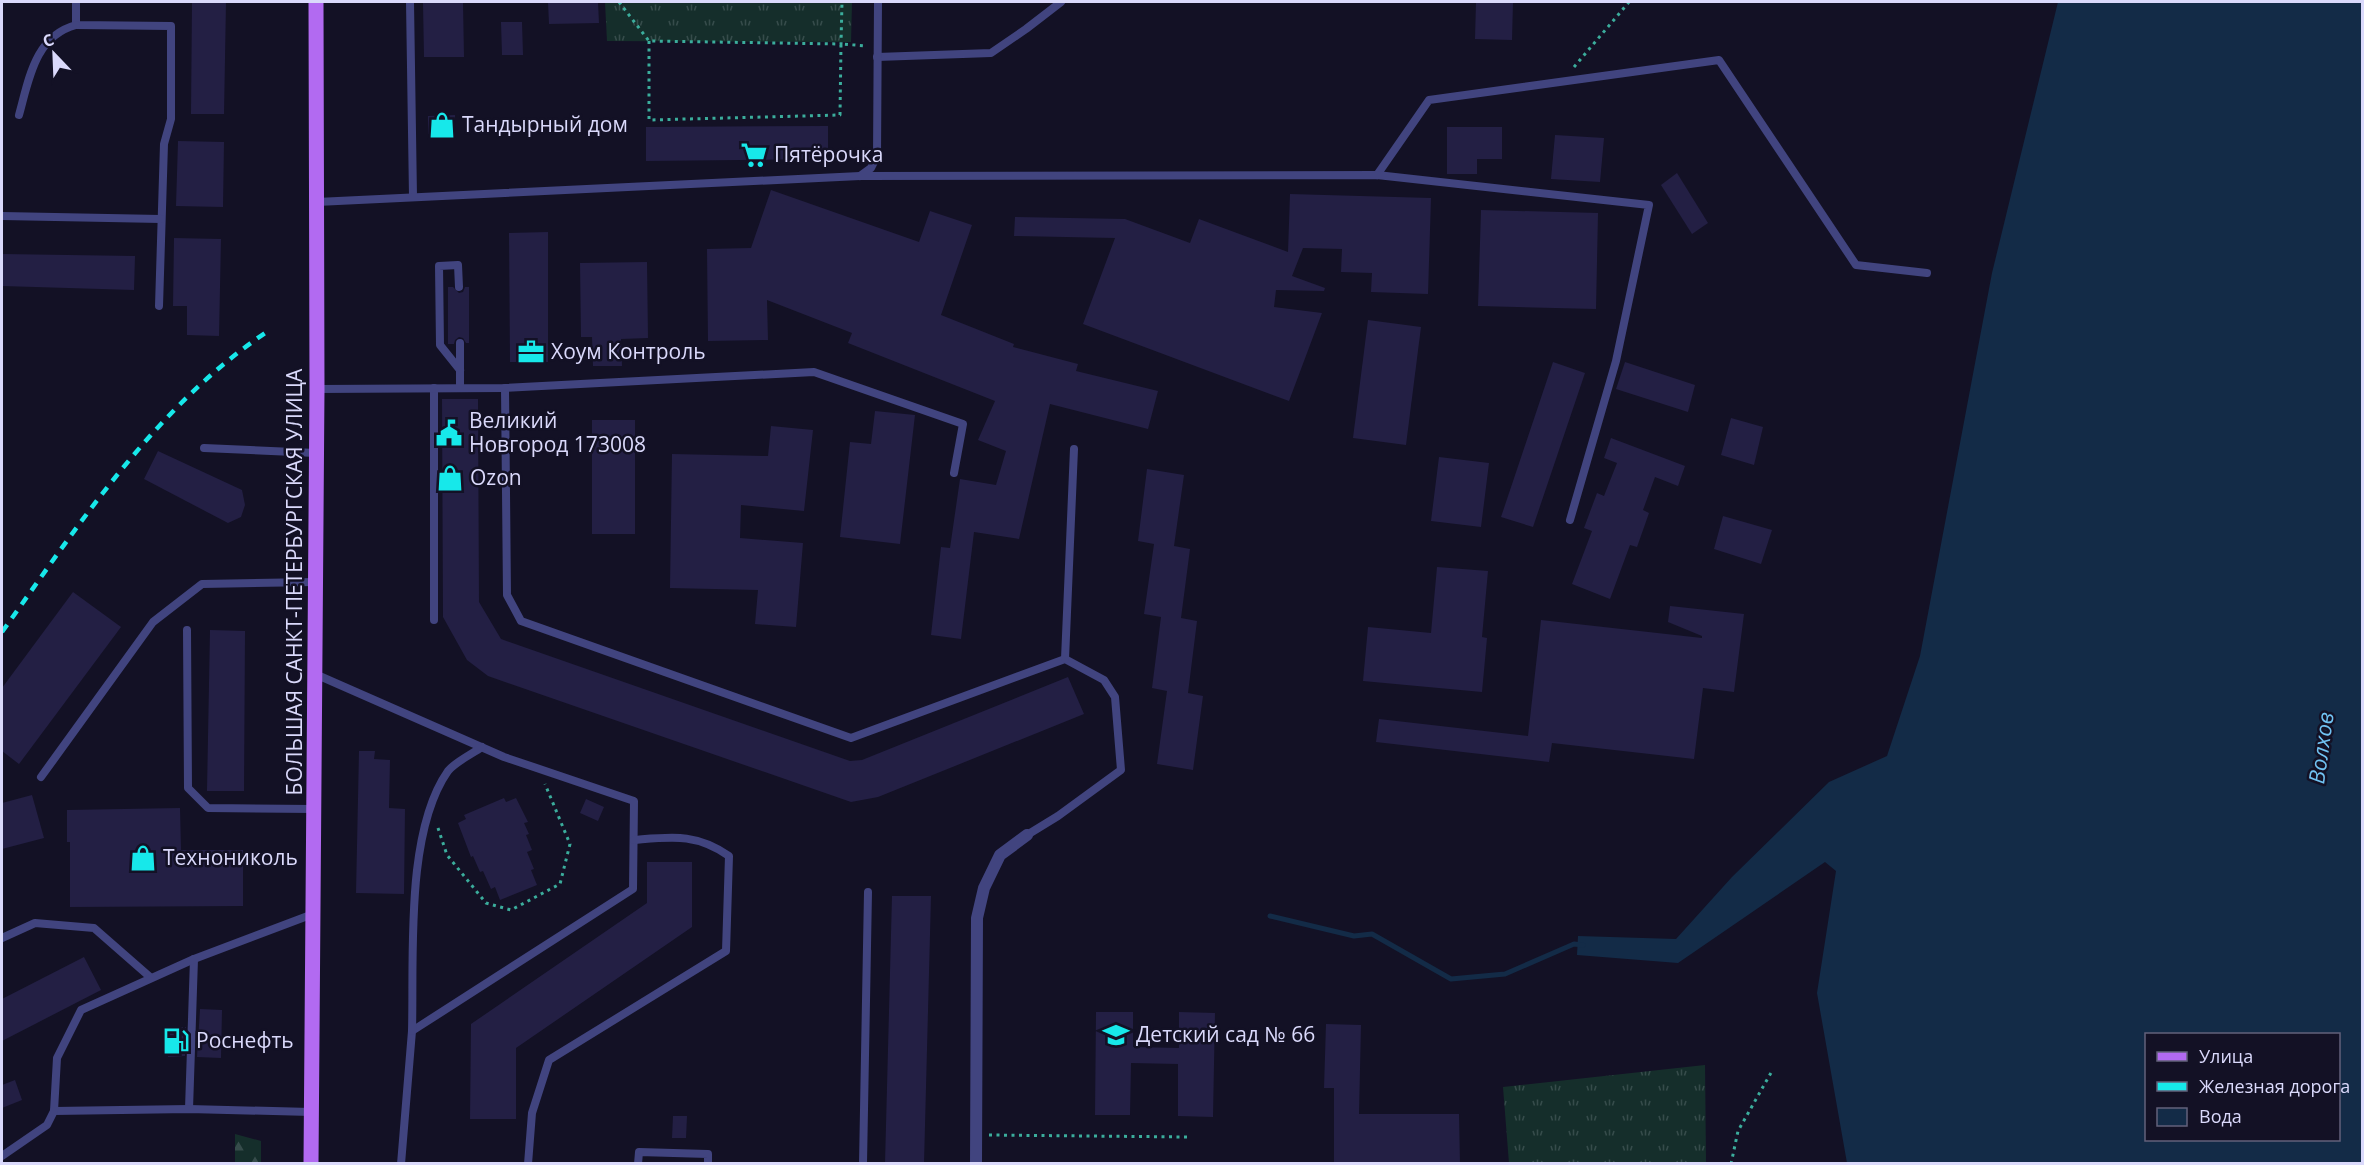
<svg xmlns="http://www.w3.org/2000/svg" width="2364" height="1165" viewBox="0 0 2364 1165" font-family="'Open Sans',sans-serif">
<style>
.grass{fill:url(#grass-tufts)}
.forest{fill:url(#forest-firs)}
.water{fill:#132b47;fill-rule:evenodd}
.lines{fill:none;stroke-linecap:round;stroke-linejoin:round}
.stream{stroke:#132b47;stroke-width:5}
.building{fill:#231f44}
.path{stroke:#3bad9c;stroke-width:3;stroke-dasharray:3 4.5;stroke-linecap:butt}
.service{stroke:#41447f;stroke-width:8}
.minor{stroke:#41447f;stroke-width:12}
.primary{stroke:#b26af1;stroke-width:15}
.rail{stroke:#17e8ea;stroke-width:4.5;stroke-dasharray:9 8;stroke-linecap:butt}
.labels{text-anchor:middle;stroke-width:5;stroke-linejoin:round;paint-order:stroke}
.poi-label{font-size:21px;fill:#dad9fb;stroke:#131125;text-anchor:start}
.street-label{font-size:21px;fill:#dad9fb;stroke:#131125}
.water-label{font-size:22px;font-style:italic;fill:#70c2f2;stroke:#131125}
</style>
<defs>
<pattern id="grass-tufts" width="24" height="20" patternUnits="userSpaceOnUse" patternTransform="scale(1.5)"><rect width="24" height="20" fill="#152e2b"/><path d="M3 7l-1-3M5 7V3M7 7l1-3M15 17l-1-3M17 17v-4M19 17l1-3" fill="none" stroke="#364c4b"/></pattern>
<pattern id="forest-firs" width="22" height="20" patternUnits="userSpaceOnUse" patternTransform="scale(1.5)"><rect width="22" height="20" fill="#152e2b"/><path d="M5 1l3.5 6h-7zM16 11l3.5 6h-7z" fill="#364c4b"/></pattern>
</defs>
<rect width="100%" height="100%" fill="#131125"/>
<!-- grass -->
<g class="grass">
<polygon points="605,2 852,2 851,42 607,41"/>
<polygon points="1705,1065 1706,1163 1509,1163 1503,1087"/>
</g>
<!-- forest -->
<polygon class="forest" points="235,1134 261,1141 261,1163 235,1163"/>
<!-- water -->
<path class="water" d="M 2058,2 L 2362,2 L 2362,1163 L 1847,1163 L 1817,993 L 1836,871 L 1825,862 L 1678,963 L 1577,955 L 1578,936 L 1676,939 L 1732,877 L 1829,782 L 1887,756 L 1920,656 L 1992,273 ZM 2146,1034 L 2338,1034 L 2338,1140 L 2146,1140 Z"/>
<g class="lines">
<!-- stream -->
<polyline class="stream" points="1270,916 1354,936 1372,934 1451,979 1505,974 1574,944 1583,945"/>
</g>
<!-- building -->
<g class="building">
<polygon points="192,2 226,2 224,114 191,114"/>
<polygon points="548,2 598,2 599,23 549,24"/>
<polygon points="1476,2 1513,2 1512,40 1475,39"/>
<polygon points="423,3 463,3 464,57 424,57"/>
<polygon points="501,22 522,22 523,55 502,55"/>
<polygon points="455,115 455,134 428,134 428,116"/>
<polygon points="828,126 828,159 646,161 646,127"/>
<polygon points="1447,127 1502,127 1502,159 1477,159 1477,174 1447,174"/>
<polygon points="1555,135 1604,138 1600,182 1551,179"/>
<polygon points="178,141 224,142 223,207 176,206"/>
<polygon points="1677,173 1708,223 1692,234 1661,185"/>
<polygon points="771,190 919,242 930,211 972,225 941,315 1014,344 1013,347 1078,364 1076,371 1158,391 1148,429 1050,404 1019,539 974,532 961,639 931,635 941,547 950,548 960,479 996,485 1006,451 978,440 995,401 848,343 852,333 767,300 768,340 708,341 707,249 751,248"/>
<polygon points="1290,194 1431,198 1428,294 1371,292 1372,273 1341,272 1342,249 1303,248 1292,276 1325,288 1324,291 1276,290 1274,307 1322,313 1289,401 1083,324 1115,238 1014,236 1015,217 1125,219 1190,243 1199,219 1288,252"/>
<polygon points="1481,210 1598,213 1596,309 1478,306"/>
<polygon points="548,232 548,362 510,362 509,233"/>
<polygon points="174,238 221,239 219,336 187,335 187,306 173,306"/>
<polygon points="2,254 135,256 134,290 2,286"/>
<polygon points="647,262 648,338 621,339 622,366 593,366 592,337 581,337 580,263"/>
<polygon points="448,287 453,287 459,293 463,292 465,287 469,287 469,343 466,343 463,338 459,337 455,340 454,344 448,344"/>
<polygon points="1368,320 1421,327 1406,445 1353,438"/>
<polygon points="1553,362 1585,373 1533,527 1501,517"/>
<polygon points="1625,362 1695,385 1688,412 1616,389"/>
<polygon points="442,399 478,399 479,602 501,639 850,761 862,760 1068,677 1084,714 878,797 851,802 488,676 467,660 443,617"/>
<polygon points="875,411 915,415 900,544 840,537 850,442 871,444"/>
<polygon points="1731,418 1763,427 1754,465 1721,455"/>
<rect x="592" y="420" width="43" height="114"/>
<polygon points="771,426 813,430 804,511 741,505 740,538 803,543 796,627 755,624 758,590 670,588 672,454 768,456"/>
<polygon points="1611,438 1685,466 1678,486 1655,477 1643,510 1649,513 1637,547 1630,545 1610,599 1572,584 1592,531 1584,528 1597,493 1604,496 1617,463 1604,458"/>
<polygon points="158,451 242,490 245,505 241,517 228,523 144,479"/>
<polygon points="1439,457 1489,463 1481,527 1431,521"/>
<polygon points="1147,469 1184,475 1174,546 1190,549 1181,618 1197,621 1188,693 1203,696 1193,770 1157,764 1167,691 1152,688 1161,617 1144,614 1154,544 1138,541"/>
<polygon points="1723,516 1772,530 1761,564 1714,549"/>
<polygon points="1437,567 1488,571 1482,637 1487,638 1482,692 1363,681 1368,627 1431,633"/>
<polygon points="73,592 121,627 19,764 2,751 2,688"/>
<polygon points="1670,606 1744,614 1734,692 1703,688 1694,759 1552,743 1549,762 1376,742 1379,719 1528,736 1541,620 1702,638 1702,636 1668,622"/>
<polygon points="210,630 245,631 244,791 207,791"/>
<polygon points="359,751 375,751 374,759 390,760 389,808 405,809 404,894 356,893"/>
<polygon points="32,795 44,838 2,849 2,803"/>
<polygon points="504,798 506,802 516,798 528,822 524,823 529,834 526,835 532,850 527,852 534,869 531,870 537,885 500,900 495,887 491,889 483,871 480,872 473,856 471,857 458,823 466,819 464,815"/>
<polygon points="586,799 604,807 598,821 580,813"/>
<polygon points="180,808 181,850 243,850 243,906 70,907 70,842 67,842 67,810"/>
<polygon points="647,862 692,862 692,927 516,1048 516,1119 470,1119 471,1024 647,903"/>
<polygon points="892,896 931,896 924,1164 885,1164"/>
<polygon points="84,957 101,990 2,1041 2,999"/>
<polygon points="200,1009 222,1010 221,1058 197,1057"/>
<polygon points="1096,1012 1133,1012 1133,1047 1179,1048 1179,1012 1215,1013 1213,1117 1178,1116 1178,1064 1131,1063 1130,1115 1095,1115"/>
<polygon points="1326,1024 1361,1025 1359,1114 1459,1114 1460,1164 1334,1164 1334,1088 1324,1088"/>
<polygon points="169,1027 186,1027 185,1056 168,1057"/>
<polygon points="15,1080 22,1100 2,1108 2,1085"/>
<polygon points="673,1116 687,1116 686,1138 672,1138"/>
</g>
<g class="lines">
<!-- path -->
<g class="path">
<polyline points="619,2 649,41 841,44 842,2"/>
<polyline points="649,41 649,120 840,115 841,44 867,46"/>
<polyline points="1574,67 1629,2"/>
<polyline points="438,828 447,855 486,903 511,910 560,884 570,844 545,784"/>
<polyline points="989,1135 1188,1137"/>
<polyline points="1731,1164 1738,1131 1772,1071"/>
</g>
<!-- service -->
<g class="service">
<polyline points="76,2 76,25 171,26 171,119 164,144 159,306"/>
<polyline points="410,2 413,197"/>
<polyline points="877,57 991,53 1026,29 1061,2"/>
<path d="M 19,115 C 29,79 35,36 76,25"/>
<polyline points="1377,175 1429,100 1719,60 1856,265 1927,273"/>
<polyline points="860,176 871,168 877,156 878,2"/>
<polyline points="317,202 860,176 1377,175 1649,205 1616,361 1570,520"/>
<polyline points="2,216 161,219"/>
<polyline points="459,287 458,265 439,266 440,345 460,370"/>
<polyline points="460,343 460,388"/>
<polyline points="434,388 434,620"/>
<polyline points="505,388 507,595 521,621 851,738 1065,659 1104,680 1115,697 1121,770 1058,816 1027,835"/>
<polyline points="317,389 505,388 814,372 963,424 954,473"/>
<polyline points="204,448 316,453"/>
<polyline points="187,630 188,788 208,808 314,809"/>
<polyline points="1065,659 1074,449"/>
<polyline points="315,674 504,757 634,801 633,889 412,1031 401,1164"/>
<polyline points="41,777 153,622 202,584 315,582"/>
<polyline points="2,938 35,923 94,928 150,977"/>
<path d="M 412,1031 C 414,957 405,832 448,771 C 455,762 472,754 482,747"/>
<polyline points="189,1109 194,959"/>
<polyline points="54,1111 189,1109 311,1112"/>
<polyline points="2,1156 47,1125 54,1111 57,1058 81,1010 194,959 313,914"/>
<path d="M 528,1164 L 532,1113 L 549,1060 L 726,951 L 729,856 C 696,833 672,837 634,840"/>
<polyline points="638,1164 639,1152 708,1154 708,1164"/>
<polyline points="863,1164 868,892"/>
</g>
<!-- minor -->
<polyline class="minor" points="976,1164 977,918 984,888 1000,855 1027,835"/>
<!-- primary -->
<polyline class="primary" points="311,1164 317,389 316,2"/>
<!-- rail -->
<path class="rail" d="M 2,632 C 80,523 157,404 271,329"/>
</g>
<!-- icons -->
<defs>
<g id="shop-bare" transform="scale(2.07)"><path d="M-5-2.5h2.3a2.7 3.5 0 0 1 5.4 0H5L5.5 6h-11ZM-1.5-2.5h3a1.5 2.3 0 0 0-3 0Z" fill="#17e8ea" stroke="#131125" stroke-width="2.5" paint-order="stroke"/></g>
<g id="supermarket-bare" transform="scale(2.07)"><path d="M-6-5.5h2.5l.6 2H6L4.5 2H-2.5L-4.4-4H-6ZM-1.5 3.2a1.3 1.3 0 1 0 .1 0ZM3 3.2a1.3 1.3 0 1 0 .1 0Z" fill="#17e8ea" stroke="#131125" stroke-width="2.5" paint-order="stroke"/></g>
<g id="office-bare" transform="scale(2.07)"><path d="M-6-3h4V-5.5h4V-3h4V5H-6ZM-1-4.5V-3h2v-1.5ZM-6 0V1H6V0Z" fill="#17e8ea" stroke="#131125" stroke-width="2.5" paint-order="stroke"/></g>
<g id="civic-bare" transform="scale(2.07)"><path d="M-.6-6.5H3V-4.5H.6V-3L4-1V1h2V6H-6V1h2V-1L-.6-3ZM-1.2 2.5V6h2.4V2.5Z" fill="#17e8ea" stroke="#131125" stroke-width="2.5" paint-order="stroke"/></g>
<g id="school-bare" transform="scale(2.07)"><path d="M0-5L7-2L0 1L-7-2ZM-4 1L0 2.5L4 1V4Q0 6-4 4Z" fill="#17e8ea" stroke="#131125" stroke-width="2.5" paint-order="stroke"/></g>
<g id="fuel-bare" transform="scale(2.07)"><path d="M-5.5-6h7V0h2V4h1.3V-2.5L3-4.5l.8-.8L6-3V5H2.5V1h-1V6h-7ZM-4.2-4.7v3.2H.2V-4.7Z" fill="#17e8ea" stroke="#131125" stroke-width="2.5" paint-order="stroke"/></g>
</defs>
<g fill-rule="evenodd">
<use href="#shop-bare" x="442" y="125"/>
<use href="#supermarket-bare" x="754" y="155"/>
<use href="#office-bare" x="531" y="352"/>
<use href="#civic-bare" x="449" y="433"/>
<use href="#shop-bare" x="450" y="478"/>
<use href="#shop-bare" x="143" y="858"/>
<use href="#school-bare" x="1116" y="1035"/>
<use href="#fuel-bare" x="176" y="1041"/>
</g>
<g class="labels">
<!-- poi labels -->
<g class="poi-label">
<text x="462" y="132">Тандырный дом</text>
<text x="774" y="162">Пятёрочка</text>
<text x="551" y="359">Хоум Контроль</text>
<text x="469" y="428">Великий<tspan x="469" dy="24">Новгород 173008</tspan></text>
<text x="470" y="485">Ozon</text>
<text x="163" y="865">Технониколь</text>
<text x="1136" y="1042">Детский сад № 66</text>
<text x="196" y="1048">Роснефть</text>
</g>
<!-- street labels -->
<g class="street-label">
<text transform="translate(295 582) rotate(-90)" y="7">БОЛЬШАЯ САНКТ-ПЕТЕРБУРГСКАЯ УЛИЦА</text>
</g>
<!-- water labels -->
<g class="water-label">
<text transform="translate(2321 748) rotate(-82)" y="8">Волхов</text>
</g>
</g>
<!-- border -->
<rect width="2364" height="1165" fill="none" stroke="#dad9fb" stroke-width="6"/>
<!-- legend -->
<rect x="2145" y="1033" width="195" height="108" fill="#131125" stroke="#63617b" stroke-width="1.5"/>
<rect x="2157" y="1052" width="30" height="9" fill="#b26af1" stroke="#63617b" stroke-width="1.5"/>
<text x="2199" y="1063" font-size="18" fill="#dad9fb">Улица</text>
<rect x="2157" y="1082" width="30" height="9" fill="#17e8ea" stroke="#63617b" stroke-width="1.5"/>
<text x="2199" y="1093" font-size="18" fill="#dad9fb">Железная дорога</text>
<rect x="2157" y="1108" width="30" height="18" fill="#132b47" stroke="#63617b" stroke-width="1.5"/>
<text x="2199" y="1123" font-size="18" fill="#dad9fb">Вода</text>
<!-- north arrow -->
<g transform="translate(54 54) rotate(337)" stroke="#131125" stroke-width="4.5" paint-order="stroke">
<path d="M0-4.5L10 22L0 15L-10 22Z" fill="#dad9fb"/>
<text y="-9" font-size="16" font-weight="bold" text-anchor="middle" fill="#dad9fb">С</text>
</g>
</svg>
